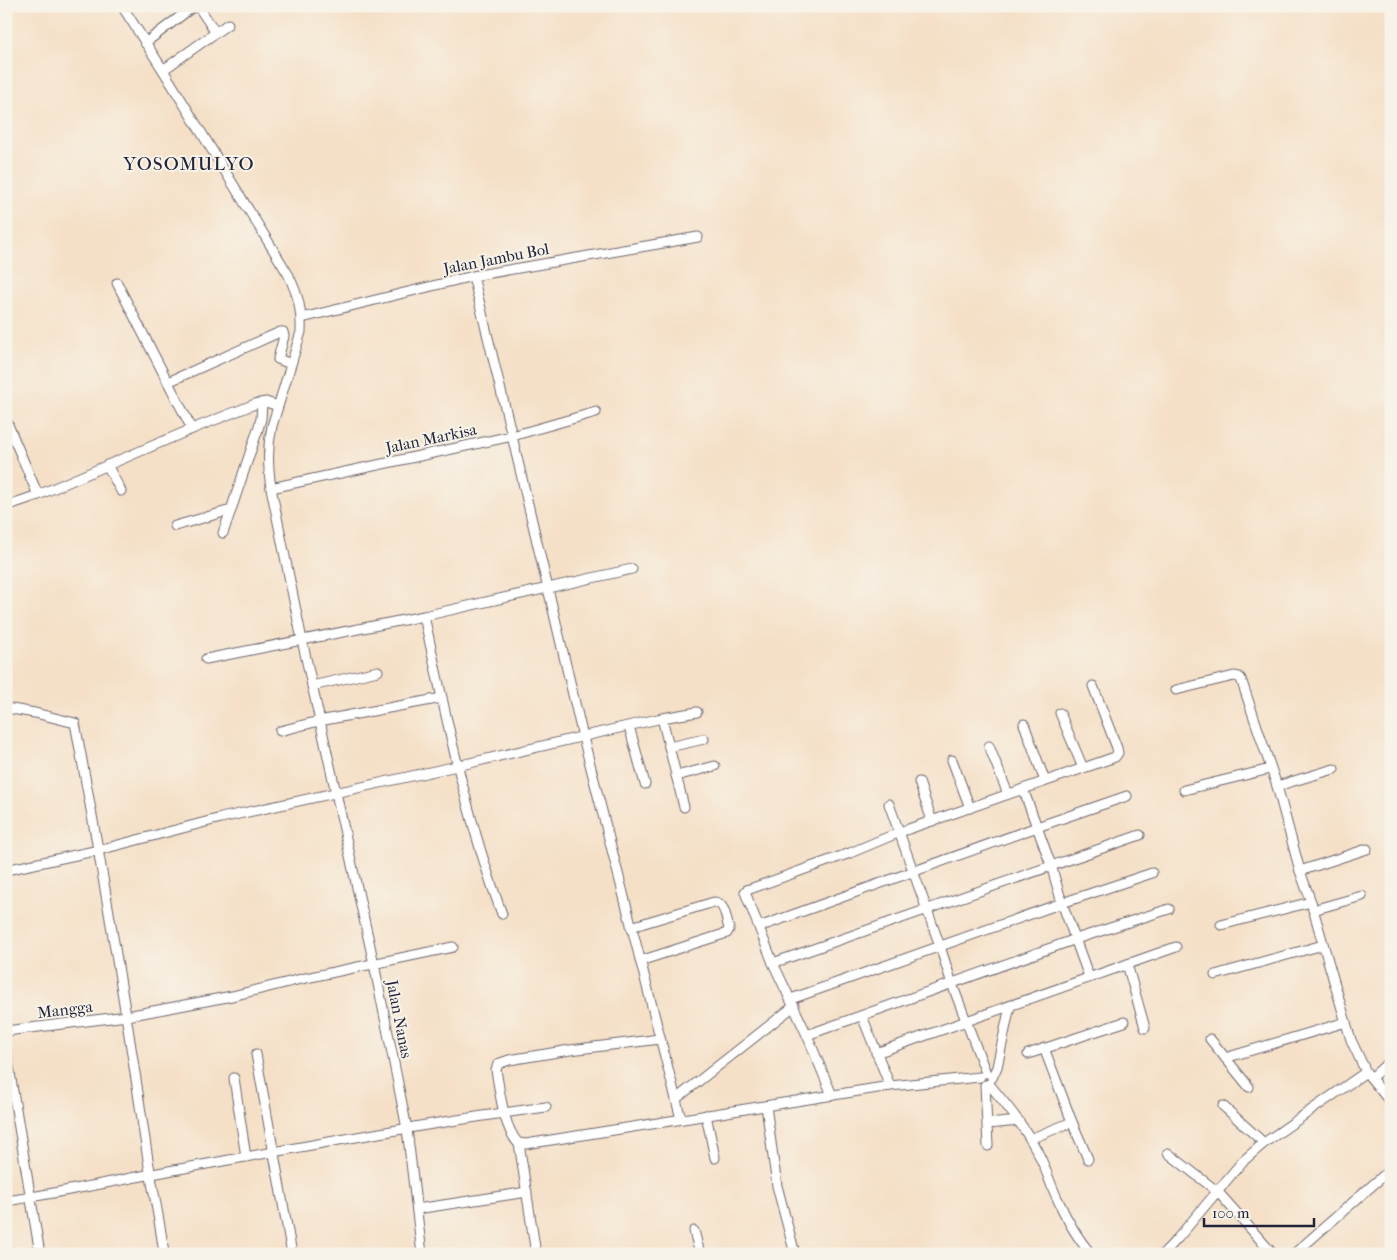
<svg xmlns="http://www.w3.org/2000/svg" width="1397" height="1260" viewBox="0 0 1397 1260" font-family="'IM FELL French Canon',serif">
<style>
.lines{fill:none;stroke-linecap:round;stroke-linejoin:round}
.minor-casing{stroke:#6c646c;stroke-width:11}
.minor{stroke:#fff;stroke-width:9}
.labels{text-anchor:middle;stroke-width:4;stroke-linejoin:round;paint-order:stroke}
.street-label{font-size:16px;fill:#22223b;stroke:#f7f3e8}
.quarter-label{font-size:19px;letter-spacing:1px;fill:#22223b;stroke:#f7f3e8}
</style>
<rect width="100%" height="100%" fill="#f7f3e8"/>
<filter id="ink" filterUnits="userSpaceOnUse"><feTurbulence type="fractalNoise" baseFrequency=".02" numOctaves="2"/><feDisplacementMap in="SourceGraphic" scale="10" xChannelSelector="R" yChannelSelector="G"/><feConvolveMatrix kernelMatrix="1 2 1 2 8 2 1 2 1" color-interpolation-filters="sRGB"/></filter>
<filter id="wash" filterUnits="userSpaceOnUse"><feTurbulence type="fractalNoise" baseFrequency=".0096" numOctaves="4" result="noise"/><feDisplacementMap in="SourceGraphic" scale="20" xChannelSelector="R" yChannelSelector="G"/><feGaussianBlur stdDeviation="1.12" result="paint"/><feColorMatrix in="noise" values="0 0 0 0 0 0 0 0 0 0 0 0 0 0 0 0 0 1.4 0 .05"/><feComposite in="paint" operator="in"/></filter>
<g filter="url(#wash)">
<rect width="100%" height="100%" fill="#f5e0c7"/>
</g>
<g filter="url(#ink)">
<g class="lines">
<!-- minor casing -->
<g class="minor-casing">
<g id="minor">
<path d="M 122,6 L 163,70 L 288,274 C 298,295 302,309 301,332 L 272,426 C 267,448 268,466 271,488 L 302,640 L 374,964 L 391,1048 L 407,1129 L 422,1254"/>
<polyline points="198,6 216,33"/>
<polyline points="145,43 194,6"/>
<polyline points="163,70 228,24"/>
<polyline points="473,276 512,436 583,737 681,1119"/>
<polyline points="117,283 192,429"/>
<polyline points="302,318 473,276 698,237"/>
<polyline points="168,382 280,332 283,332 284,336 278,359 291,364"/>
<polyline points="6,420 38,495"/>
<polyline points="107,465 121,491"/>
<polyline points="271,488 512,436 596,412"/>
<polyline points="6,506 38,495 192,429 255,404 266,402 278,406"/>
<polyline points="175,526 231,510 258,429 261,419 262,403"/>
<polyline points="223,533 231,510"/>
<path d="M 424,616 C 446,716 466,817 502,914"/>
<polyline points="206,659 424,616 632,569"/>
<polyline points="312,686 378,671"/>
<polyline points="1093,686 1117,748 1118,753 1115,757 900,832 850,853 747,890 745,892 773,963 807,1035 1076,939 1169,909"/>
<polyline points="1176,690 1234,676 1239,677 1241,679 1277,786 1300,871 1311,902"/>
<path d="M 6,708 L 35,713 L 75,723 C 102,866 126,1009 147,1153 C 152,1187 160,1220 164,1254"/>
<polyline points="1060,713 1083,768"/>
<polyline points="662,718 684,807"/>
<polyline points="1024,724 1045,781"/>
<polyline points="629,726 645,784"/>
<polyline points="280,731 319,721 442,698"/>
<polyline points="989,746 1008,794"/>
<polyline points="669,747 704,739"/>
<polyline points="952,760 970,808"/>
<polyline points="676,776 715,766"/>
<polyline points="919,782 932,821"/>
<polyline points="1277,786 1334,769"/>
<polyline points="1023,789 1051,865 1062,903 1089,977"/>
<polyline points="1184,790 1270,769"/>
<polyline points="889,804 940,946 952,984 986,1073"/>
<polyline points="6,870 99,850 221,818 457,766 662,718 697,712"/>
<polyline points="1300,871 1367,849"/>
<polyline points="1313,910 1362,896"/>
<polyline points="1221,925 1311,902 1351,1040 1366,1072 1391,1103"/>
<path d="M 631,927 L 714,902 C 726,903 726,920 729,929 L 727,933 L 640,961"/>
<polyline points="759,927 1037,827 1127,796"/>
<polyline points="773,963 1140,835"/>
<polyline points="1127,964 1145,1028"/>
<polyline points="1215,975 1323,945"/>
<polyline points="791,999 1062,903 1152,873"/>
<polyline points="862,1016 890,1086"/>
<polyline points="6,1031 127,1016 232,996 301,979 453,947"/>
<polyline points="807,1035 832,1095"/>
<path d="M 660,1039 L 570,1050 L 509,1060 L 498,1064 L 496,1070 C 500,1092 503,1126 518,1143 L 526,1144 L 890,1086 L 980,1077"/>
<polyline points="1210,1039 1249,1087"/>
<polyline points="1044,1048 1072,1122"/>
<polyline points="6,1049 40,1254"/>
<polyline points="876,1053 1176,947"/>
<polyline points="256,1054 292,1254"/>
<polyline points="1028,1054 1124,1022"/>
<polyline points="1225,1058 1346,1022"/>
<polyline points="234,1078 246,1157"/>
<polyline points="992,1078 997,1067 1010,1006"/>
<polyline points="1371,1078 1391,1060"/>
<path d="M 989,1084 C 1009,1108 1028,1131 1041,1159 C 1047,1172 1051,1186 1057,1198 C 1066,1218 1077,1238 1091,1254"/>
<polyline points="985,1085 988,1146"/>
<polyline points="676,1099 794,1006"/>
<polyline points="766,1106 777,1186 795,1254"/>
<polyline points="1223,1106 1264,1143"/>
<polyline points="706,1115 715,1158"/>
<polyline points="988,1124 1019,1121"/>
<polyline points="1030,1139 1072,1122 1088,1159"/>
<polyline points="519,1143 536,1254"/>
<polyline points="1168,1153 1218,1192 1273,1254"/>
<path d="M 6,1201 C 53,1194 100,1184 147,1175 C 280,1151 412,1125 546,1107"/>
<polyline points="417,1209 527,1192"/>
<polyline points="694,1231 700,1254"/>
<polyline points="1163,1254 1178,1238 1242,1162 1264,1143 1366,1072"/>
<polyline points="1294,1254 1391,1169"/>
</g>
</g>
<!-- minor -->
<use href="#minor" class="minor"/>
</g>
</g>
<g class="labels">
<!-- street labels -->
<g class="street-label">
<text transform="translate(496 258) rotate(-11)" y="6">Jalan Jambu Bol</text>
<text transform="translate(431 438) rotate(-12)" y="6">Jalan Markisa</text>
<text transform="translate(65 1009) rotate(-7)" y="6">Mangga</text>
<text transform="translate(400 1019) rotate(79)" y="6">Jalan Nanas</text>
</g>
<!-- quarter labels -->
<g class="quarter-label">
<text x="189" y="170">YOSOMULYO</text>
</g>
</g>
<!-- margin -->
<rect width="1397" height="1260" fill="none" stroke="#f7f3e8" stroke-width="25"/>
<!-- scale -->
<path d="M1204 1218v8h110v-8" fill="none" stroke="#22223b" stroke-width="2.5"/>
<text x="1212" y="1218" font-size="15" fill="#22223b" stroke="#f7f3e8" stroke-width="4" paint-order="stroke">100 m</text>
</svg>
